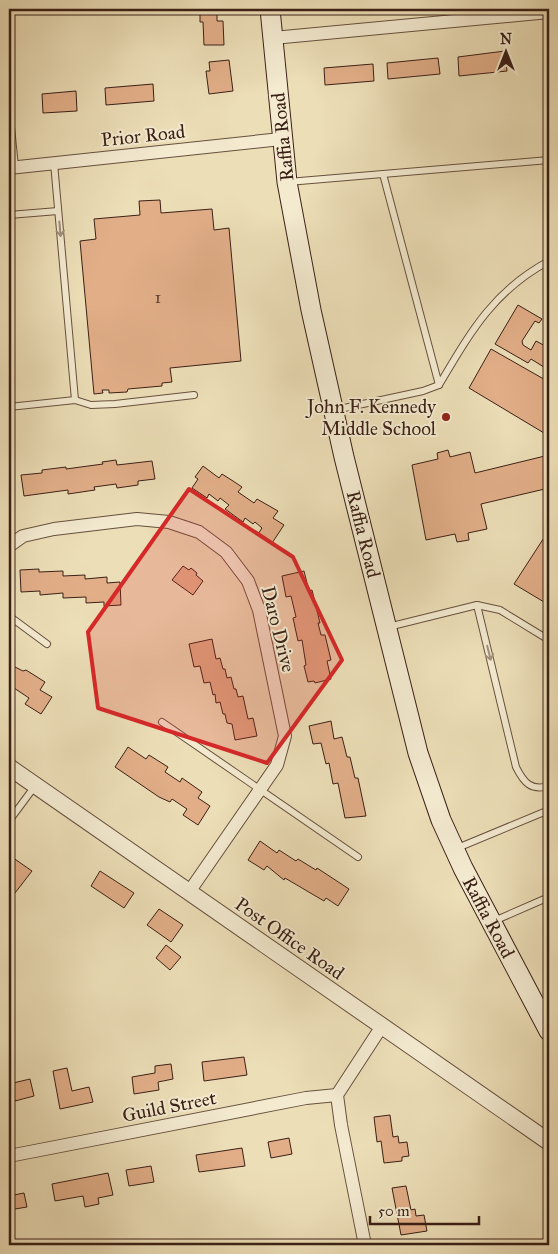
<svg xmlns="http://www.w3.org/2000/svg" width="558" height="1254" viewBox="0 0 558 1254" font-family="'IM FELL Great Primer',serif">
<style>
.building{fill:#e1ae88;stroke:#3b2016}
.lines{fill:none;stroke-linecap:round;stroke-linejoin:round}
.service-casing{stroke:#67503e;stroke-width:8}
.minor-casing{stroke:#67503e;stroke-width:14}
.tertiary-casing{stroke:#67503e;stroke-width:18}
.secondary-casing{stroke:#3b2016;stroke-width:21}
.service{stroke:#f3ead0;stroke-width:6}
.minor{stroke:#f3ead0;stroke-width:12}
.tertiary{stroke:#f3ead0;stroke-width:16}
.secondary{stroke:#f3ead0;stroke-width:19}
.oneway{stroke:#a08f7c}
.marked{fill:#d62828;fill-opacity:0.2;stroke:#d62828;stroke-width:4;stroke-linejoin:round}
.poi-dot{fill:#8f2418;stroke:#f3ead0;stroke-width:2}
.labels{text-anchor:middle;stroke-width:4;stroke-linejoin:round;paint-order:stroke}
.number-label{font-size:16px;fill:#644432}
.street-label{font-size:19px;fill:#3b2016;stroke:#f3ead0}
.poi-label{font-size:19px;fill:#3b2016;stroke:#f3ead0;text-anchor:end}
</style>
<rect width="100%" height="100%" fill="#ecdeb7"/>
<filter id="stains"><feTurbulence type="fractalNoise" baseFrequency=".004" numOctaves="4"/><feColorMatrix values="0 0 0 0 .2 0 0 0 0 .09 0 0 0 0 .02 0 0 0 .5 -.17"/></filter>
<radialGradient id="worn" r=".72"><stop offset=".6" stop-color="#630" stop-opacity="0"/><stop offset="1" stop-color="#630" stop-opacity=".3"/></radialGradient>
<!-- building -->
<g class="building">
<polygon points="200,9 217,9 217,21 223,21 224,45 204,45 203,22 200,22"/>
<polygon points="547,48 549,48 549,69 548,69"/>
<polygon points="505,51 507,71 459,76 458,57"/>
<polygon points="438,58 440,74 388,79 387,63"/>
<polygon points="229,60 233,91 209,94 206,71 210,71 209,62"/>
<polygon points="373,64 374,81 325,85 324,68"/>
<polygon points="153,84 154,101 106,105 105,88"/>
<polygon points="76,91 77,111 43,113 42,94"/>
<polygon points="160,200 161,213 212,209 214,230 229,228 241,361 170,368 172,382 162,383 162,386 128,389 127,392 109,393 109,390 102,390 103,393 94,394 80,241 96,239 94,219 140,215 139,201"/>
<polygon points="518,305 542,319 539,323 535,321 522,341 523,345 531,350 536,341 549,348 549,365 547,369 531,359 528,363 495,344"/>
<polygon points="491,349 549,382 549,436 469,388"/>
<polygon points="448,450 450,457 470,452 475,473 549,455 549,488 481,504 487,529 468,533 469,540 457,542 455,534 426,540 412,465 438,459 437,453"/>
<polygon points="116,460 117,465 152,461 155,479 138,481 138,485 117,488 116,484 94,487 95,490 68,494 68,490 24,496 21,475 42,473 42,470 66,467 66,469 103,464 102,462"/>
<polygon points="203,466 219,478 222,474 233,481 242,487 238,492 254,503 257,499 278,511 273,518 284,525 272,543 258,534 262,528 255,522 253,524 245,518 243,522 225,509 229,505 220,498 218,501 209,494 207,498 192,488 198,479 195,477"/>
<polygon points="549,530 549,605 514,584"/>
<polygon points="183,566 189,570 191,568 197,573 196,575 203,581 193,595 172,580"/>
<polygon points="39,569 39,572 63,571 63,576 85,575 85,579 107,577 107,583 120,582 121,605 104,606 104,602 86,603 86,597 63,598 63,593 40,595 40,591 21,592 20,570"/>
<polygon points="304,571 309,591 312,590 320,623 318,623 321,635 325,635 331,660 327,661 331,679 315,683 314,681 308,682 304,666 306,665 302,640 298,641 293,618 296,617 291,596 286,597 282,576"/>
<polygon points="212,639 216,659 220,658 223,669 225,669 227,678 231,677 234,689 236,689 238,697 243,696 248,719 253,718 257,736 235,740 232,724 227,723 225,714 223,714 220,702 216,703 215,694 213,695 210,682 204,683 200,666 194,667 189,644"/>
<polygon points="9,664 23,671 26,670 45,682 40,690 52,697 41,714 25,704 29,698 14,688 12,692 9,690"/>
<polygon points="331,721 334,739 342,737 347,757 350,757 355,778 358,778 366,816 345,818 338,783 333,784 329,763 326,764 321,743 313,744 309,726"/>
<polygon points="128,747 146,759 149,755 168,767 165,772 180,782 182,778 202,792 198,798 210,806 198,825 183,815 187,809 172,799 170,802 159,797 115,767"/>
<polygon points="260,841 277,853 279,850 296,861 298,859 316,870 317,868 349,889 338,906 326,898 324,901 285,878 284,880 267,866 264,870 248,860"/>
<polygon points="9,855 32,871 15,893 9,889"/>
<polygon points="100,871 134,893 124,908 91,886"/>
<polygon points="159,909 183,925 171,942 147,925"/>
<polygon points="166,945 181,957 170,970 156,958"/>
<polygon points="244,1057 247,1075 204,1081 202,1062"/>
<polygon points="171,1064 173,1079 158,1082 159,1090 134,1094 132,1077 155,1073 155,1066"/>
<polygon points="67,1068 72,1091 89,1087 93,1102 60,1109 53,1071"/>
<polygon points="30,1079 34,1096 15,1101 14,1096 9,1097 9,1084"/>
<polygon points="9,1101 11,1101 14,1118 9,1119"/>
<polygon points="390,1115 393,1137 398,1136 399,1143 407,1142 409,1156 402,1157 402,1161 384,1163 381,1141 377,1142 374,1117"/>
<polygon points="289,1138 292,1154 271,1158 268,1142"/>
<polygon points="242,1148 245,1166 199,1172 196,1155"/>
<polygon points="151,1166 154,1182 129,1186 126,1170"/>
<polygon points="108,1173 113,1195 98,1198 99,1204 85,1207 83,1196 55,1201 52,1184"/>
<polygon points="406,1186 411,1210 415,1209 416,1216 424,1215 427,1231 401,1235 392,1188"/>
<polygon points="9,1192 9,1196 24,1193 27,1207 9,1210"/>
</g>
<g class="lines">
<!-- service casing -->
<g class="service-casing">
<g id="service">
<polyline points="9,107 15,167"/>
<polyline points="54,163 75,400"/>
<polyline points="383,174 439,385"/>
<polyline points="288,182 549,160"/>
<polyline points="9,215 58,211"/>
<polyline points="9,407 75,400 91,405 115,404 194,395"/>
<path d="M 335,410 L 423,391 L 439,385 C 470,333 493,291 549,261"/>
<path d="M 477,605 L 516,767 C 524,783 531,791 549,786"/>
<polyline points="9,616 47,644"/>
<polyline points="388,627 477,605 500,610 549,640"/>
<polyline points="162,722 358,857"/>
<polyline points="9,821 35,786"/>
<polyline points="455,849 549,810"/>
<polyline points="494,921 549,897"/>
</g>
</g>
<!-- minor casing -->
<g class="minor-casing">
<g id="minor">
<polyline points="273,38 549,12"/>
<polyline points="9,168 281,139"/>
<polyline points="9,546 23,536 54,529 137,519 169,522 199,532 226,552 248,581 259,610 285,736 277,765 189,892"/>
<polyline points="9,1156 306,1098 337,1095"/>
<polyline points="365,1245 341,1125 337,1095 382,1026"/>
</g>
</g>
<!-- tertiary casing -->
<g class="tertiary-casing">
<polyline id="tertiary" points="9,767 549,1142"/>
</g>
<!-- secondary casing -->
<g class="secondary-casing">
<polyline id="secondary" points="270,9 287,182 311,310 344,457 418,753 441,820 463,868 549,1031"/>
</g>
<!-- service -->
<use href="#service" class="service"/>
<!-- minor -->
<use href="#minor" class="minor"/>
<!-- tertiary -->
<use href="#tertiary" class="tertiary"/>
<!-- secondary -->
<use href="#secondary" class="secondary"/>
</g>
<!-- one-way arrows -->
<defs><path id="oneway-shaft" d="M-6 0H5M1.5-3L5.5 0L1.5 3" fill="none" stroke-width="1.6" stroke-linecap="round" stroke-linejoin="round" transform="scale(1.25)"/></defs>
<g class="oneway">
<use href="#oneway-shaft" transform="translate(60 229) rotate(85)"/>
<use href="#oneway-shaft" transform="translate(489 653) rotate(76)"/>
</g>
<!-- marked area -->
<path class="marked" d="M 189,489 L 293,557 L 342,660 L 267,763 L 98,708 L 88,632 Z"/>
<!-- markers -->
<circle class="poi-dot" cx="446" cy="417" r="5"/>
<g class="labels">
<!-- number labels -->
<g class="number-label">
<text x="158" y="303">1</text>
</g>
<!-- street labels -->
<g class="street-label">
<text transform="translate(143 135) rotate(-6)" y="7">Prior Road</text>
<text transform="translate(282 137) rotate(-96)" y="7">Raffia Road</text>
<text transform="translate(364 534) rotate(76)" y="7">Raffia Road</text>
<text transform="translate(279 629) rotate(76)" y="7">Daro Drive</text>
<text transform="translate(489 917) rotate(62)" y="7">Raffia Road</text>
<text transform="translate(290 938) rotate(35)" y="7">Post Office Road</text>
<text transform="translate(169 1106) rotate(-11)" y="7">Guild Street</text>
</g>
<!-- poi labels -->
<g class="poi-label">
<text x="436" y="413">John F. Kennedy<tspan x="436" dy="22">Middle School</tspan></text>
</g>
</g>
<!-- margin -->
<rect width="558" height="1254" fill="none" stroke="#ecdeb7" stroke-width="30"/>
<rect x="10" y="10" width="538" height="1234" fill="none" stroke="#3b2016" stroke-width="2.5"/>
<rect x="15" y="15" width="528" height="1224" fill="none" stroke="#3b2016"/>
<!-- north arrow -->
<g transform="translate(506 52)" stroke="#f3ead0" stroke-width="4" paint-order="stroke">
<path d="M0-4L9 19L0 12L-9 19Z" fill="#3b2016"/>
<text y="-8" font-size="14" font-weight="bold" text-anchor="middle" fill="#3b2016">N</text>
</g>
<!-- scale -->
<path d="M370 1216v8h109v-8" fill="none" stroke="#3b2016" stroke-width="2.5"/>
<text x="378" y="1216" font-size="15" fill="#3b2016" stroke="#f3ead0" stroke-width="4" paint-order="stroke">50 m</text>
<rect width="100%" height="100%" filter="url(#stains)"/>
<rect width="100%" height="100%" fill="url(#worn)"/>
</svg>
